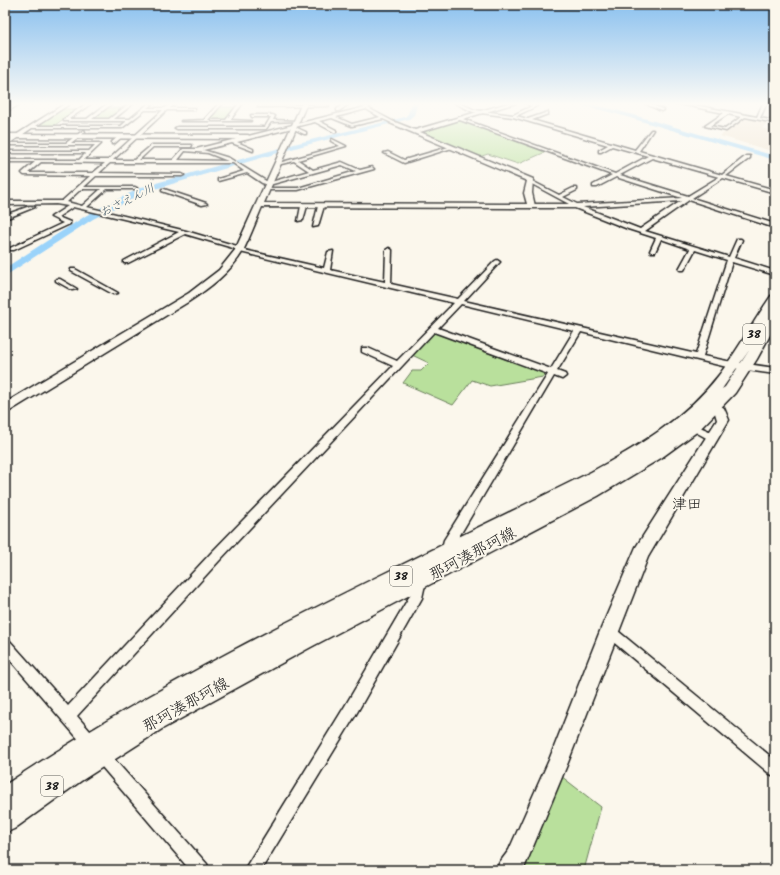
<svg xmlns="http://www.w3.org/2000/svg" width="780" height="875" viewBox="0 0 780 875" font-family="Kalam,'Klee One',sans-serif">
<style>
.built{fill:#efe2ce}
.green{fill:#b9e09c;stroke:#6a7e5c}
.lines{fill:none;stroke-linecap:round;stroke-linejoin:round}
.river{fill:#9ad3fa;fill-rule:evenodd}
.street-casing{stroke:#1c1c1c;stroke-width:3}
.secondary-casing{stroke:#1c1c1c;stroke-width:3}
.primary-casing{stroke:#1c1c1c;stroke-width:3}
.street{fill:#fbf7ec;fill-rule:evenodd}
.secondary{fill:#fbf7ec;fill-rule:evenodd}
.primary{fill:#fbf7ec;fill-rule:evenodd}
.labels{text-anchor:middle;stroke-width:4;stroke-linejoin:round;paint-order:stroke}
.far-water-label{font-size:12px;font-style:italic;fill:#485c6a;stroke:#fbf7ec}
.shield{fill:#fbf7ec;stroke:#5f5e5a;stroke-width:1}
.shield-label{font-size:12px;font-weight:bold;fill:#1c1c1c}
.quarter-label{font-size:15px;fill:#1c1c1c;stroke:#fbf7ec}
.near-street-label{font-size:16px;fill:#1c1c1c;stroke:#fbf7ec}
</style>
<rect width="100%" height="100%" fill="#fbf7ec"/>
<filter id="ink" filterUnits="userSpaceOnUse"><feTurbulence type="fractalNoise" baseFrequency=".025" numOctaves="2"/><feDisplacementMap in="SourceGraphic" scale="8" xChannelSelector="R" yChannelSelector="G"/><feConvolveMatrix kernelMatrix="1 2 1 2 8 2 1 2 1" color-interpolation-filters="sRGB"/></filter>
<g filter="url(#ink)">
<!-- built -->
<polygon class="built" points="746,117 769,122 762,128 775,131 775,152 720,136"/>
<!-- green -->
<g class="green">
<polygon points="219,107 235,107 225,120 208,120"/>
<polygon points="106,108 124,108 108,120 89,120"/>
<polygon points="61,109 78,109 52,127 34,127"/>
<polygon points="460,120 548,151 518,164 488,154 476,158 418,132"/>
<polygon points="433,331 546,372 543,377 490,386 472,380 453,405 403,383 412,371 421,371 429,363 412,355"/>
<polygon points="561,776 601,807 584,870 522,870"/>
</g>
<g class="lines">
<!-- river -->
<g class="river">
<polygon points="412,103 418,103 414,115 409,119 302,146 148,191 93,219 5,276 5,268 87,215 142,187 298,143 405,117 408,114"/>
<polygon points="572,103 585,103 616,110 775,156 775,160 613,113"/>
</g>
<!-- street casing -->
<g class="street-casing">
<g id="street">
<path d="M 66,103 L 71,103 L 36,126 L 121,126 L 127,121 L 64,121 L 64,119 L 87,103 L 92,103 L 69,119 L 87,119 L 108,103 L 113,103 L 92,119 L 109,119 L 130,103 L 134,103 L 114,119 L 130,119 L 149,103 L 153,103 L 147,108 L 165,108 L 171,103 L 175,103 L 170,108 L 195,108 L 194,110 L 167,110 L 113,160 L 134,160 L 152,145 L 192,145 L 191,147 L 153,147 L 139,160 L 173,160 L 183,149 L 196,149 L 365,107 L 370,103 L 374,103 L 368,108 L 394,122 L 394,124 L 383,119 L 352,126 L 332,118 L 319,121 L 336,130 L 336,132 L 334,132 L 315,122 L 295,127 L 306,132 L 306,134 L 304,134 L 292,128 L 237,142 L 253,149 L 253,151 L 232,143 L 203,150 L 229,158 L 266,181 L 271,182 L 309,171 L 294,161 L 277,165 L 275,164 L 340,146 L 331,141 L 332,139 L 346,146 L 298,160 L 313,170 L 342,162 L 360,170 L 372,167 L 374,169 L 298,190 L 267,190 L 265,189 L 265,188 L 298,188 L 356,171 L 342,165 L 269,185 L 262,183 L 247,173 L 218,181 L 218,179 L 244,171 L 233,163 L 110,163 L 99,173 L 182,174 L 184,175 L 182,176 L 96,176 L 84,187 L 135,187 L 137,188 L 135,189 L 107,189 L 87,207 L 186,231 L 237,246 L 244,250 L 324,268 L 328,252 L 333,251 L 330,270 L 385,282 L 386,250 L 389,248 L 392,250 L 391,284 L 458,299 L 495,261 L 497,260 L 500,262 L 499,263 L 464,301 L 696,354 L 727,260 L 695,250 L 684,270 L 680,270 L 679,269 L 690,249 L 661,239 L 655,252 L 651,252 L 650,251 L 656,238 L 628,229 L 575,208 L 531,208 L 528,206 L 531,204 L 569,204 L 530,183 L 530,181 L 532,181 L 559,195 L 573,188 L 577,188 L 577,190 L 563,197 L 577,204 L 682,198 L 616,177 L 597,187 L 593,187 L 593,185 L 612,175 L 457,119 L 460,118 L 615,174 L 648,156 L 612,146 L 601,152 L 599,152 L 599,150 L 608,145 L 513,117 L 473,112 L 455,103 L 460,103 L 475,110 L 513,115 L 532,106 L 527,104 L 532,103 L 537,106 L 516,116 L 528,119 L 548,112 L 548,114 L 532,120 L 635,150 L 651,130 L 653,130 L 639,151 L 722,175 L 746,156 L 750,156 L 750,158 L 726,176 L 775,190 L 775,193 L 723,178 L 692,198 L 775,224 L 775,228 L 689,200 L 645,231 L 729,257 L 737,239 L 741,239 L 742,240 L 734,258 L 775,271 L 775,275 L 732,262 L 703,356 L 727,361 L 775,368 L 775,374 L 727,367 L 581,332 L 557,371 L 565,374 L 566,376 L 562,379 L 554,376 L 454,545 L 455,551 L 454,555 L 450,556 L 446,555 C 444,550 442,545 444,540 L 548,374 L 434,332 L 219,561 L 77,716 L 97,739 L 99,744 L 97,749 L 92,751 L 87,749 L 5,654 L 5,638 L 9,640 L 68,706 L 211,553 L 393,366 L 362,352 L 362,348 L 368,348 L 397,361 L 454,303 L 240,252 L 233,248 L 185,234 L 128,263 L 124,263 L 124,261 L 179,232 L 73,207 L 58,217 L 70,222 L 70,224 L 14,250 L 10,250 L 10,248 L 63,223 L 51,217 L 68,206 L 56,204 L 5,205 L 5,201 L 62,201 L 90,176 L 24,175 L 22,173 L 35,162 L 5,162 L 5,160 L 79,160 L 86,153 L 5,153 L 5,151 L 89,151 L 95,145 L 5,145 L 5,142 ZM 366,109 L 380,117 L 352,124 L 336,117 ZM 145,110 L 163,110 L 108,160 L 84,160 L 101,144 L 99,143 L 71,143 L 85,132 L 84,130 L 66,143 L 10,143 L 32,128 L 122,128 ZM 185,151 L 208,153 L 228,161 L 178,160 ZM 652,158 L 719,177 L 688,196 L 620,175 ZM 41,162 L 105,163 L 93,173 L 28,173 ZM 81,189 L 101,189 L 82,206 L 67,202 ZM 681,201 L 640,229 L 583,207 ZM 461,304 L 574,331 L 551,369 L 438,328 Z"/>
<polygon points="219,103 223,103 208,120 226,120 239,103 243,103 230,120 251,121 181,121 204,120"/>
<polygon points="345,103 350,103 339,111 337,111 337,109"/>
<polygon points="644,103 649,103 664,110 661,111"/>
<path d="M 675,103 L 684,103 L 757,117 L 763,103 L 767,103 L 760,118 L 775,121 L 775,123 L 745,117 L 726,131 L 705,126 L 724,113 ZM 728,114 L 741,117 L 725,129 L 710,126 Z"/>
<polygon points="5,105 16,106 5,107"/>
<polygon points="259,105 327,105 329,106 258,107"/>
<polygon points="251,115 273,115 275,116 273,120 298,121 271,122 266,129 177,129 175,128 177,127 265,127 271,117 252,117"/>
<polygon points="120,135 123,136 114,144 112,144 112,142"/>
<polygon points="449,147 452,148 404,163 384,153 388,152 404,160"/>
<polygon points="164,189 206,203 207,204 202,205 162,191 162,189"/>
<polygon points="304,204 307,206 303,220 298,221 301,206"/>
<polygon points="321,204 324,206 318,226 313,227 318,206"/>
<polygon points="30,206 35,207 5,219 5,215"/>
<polygon points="71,269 75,269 118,293 113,294 71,271"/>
<polygon points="56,279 60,279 77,289 72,290 56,281"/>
<polygon points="693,424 716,434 717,437 716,440 710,440 690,429 689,427"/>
<polygon points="420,574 424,576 426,580 422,598 355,716 261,870 244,870 345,706 412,592 416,576"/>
<polygon points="609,625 613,627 775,760 775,776 770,774 605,635 603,631 605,627"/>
<polygon points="101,748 106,750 207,864 209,870 190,870 96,760 94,755 96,750"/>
</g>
</g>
<!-- secondary casing -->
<g class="secondary-casing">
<g id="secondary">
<polygon points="15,103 21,103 5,113 5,109"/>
<path d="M 302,103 L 307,103 L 264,203 L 527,204 L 524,193 L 527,181 L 390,123 L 395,122 L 415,130 L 508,103 L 516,103 L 420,132 L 533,179 L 532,193 L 535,206 L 531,208 L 262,207 C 256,221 250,237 243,251 C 230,273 209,288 188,302 L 5,414 L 5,403 L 189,293 L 219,270 L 235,250 Z"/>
<polygon points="5,134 248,135 251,137 248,139 5,138"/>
<polygon points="715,402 724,408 729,420 648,557 567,765 525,866 522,870 496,870 500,862 509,850 549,760 600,631 636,547 717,420 715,413 709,407 711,404"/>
</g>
</g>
<!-- primary casing -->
<g class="primary-casing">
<path id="primary" d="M 775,295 L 775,307 L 772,312 L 775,311 L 775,326 L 757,359 L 735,393 L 698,431 L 661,458 L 598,496 L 311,647 L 162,729 L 81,781 L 14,829 L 5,833 L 5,785 C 190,661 393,571 591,472 C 639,446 686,418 719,375 C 738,350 753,322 771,296 ZM 750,349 L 725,387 L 722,389 Z"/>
</g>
<!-- street -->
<use href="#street" class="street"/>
<!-- secondary -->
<use href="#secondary" class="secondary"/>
<!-- primary -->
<use href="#primary" class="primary"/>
</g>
</g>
<!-- sky -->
<linearGradient id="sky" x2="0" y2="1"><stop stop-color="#89c0ef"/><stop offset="0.46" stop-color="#fdfbf6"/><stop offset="1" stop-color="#fdfbf6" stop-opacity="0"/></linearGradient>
<rect width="780" height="226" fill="url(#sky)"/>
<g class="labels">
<!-- far-water labels -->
<g class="far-water-label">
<text transform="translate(127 200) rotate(-26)" y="4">おさえん川</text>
</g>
<!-- shield labels -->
<g class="shield">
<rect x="743" y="324" width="22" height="20" rx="3"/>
<rect x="390" y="566" width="22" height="20" rx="3"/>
<rect x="41" y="776" width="22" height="20" rx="3"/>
</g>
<g class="shield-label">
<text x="754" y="338">38</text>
<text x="401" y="580">38</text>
<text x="52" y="790">38</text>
</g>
<!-- quarter labels -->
<g class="quarter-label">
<text x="687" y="509">津田</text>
</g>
<!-- near-street labels -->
<g class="near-street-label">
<text transform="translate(472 553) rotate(-28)" y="6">那珂湊那珂線</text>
<text transform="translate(185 704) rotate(-29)" y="6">那珂湊那珂線</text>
</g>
</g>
<!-- margin -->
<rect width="780" height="875" fill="none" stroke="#fbf7ec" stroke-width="20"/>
<rect x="10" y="10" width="760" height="855" fill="none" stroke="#1c1c1c" stroke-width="1.5" filter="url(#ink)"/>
</svg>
